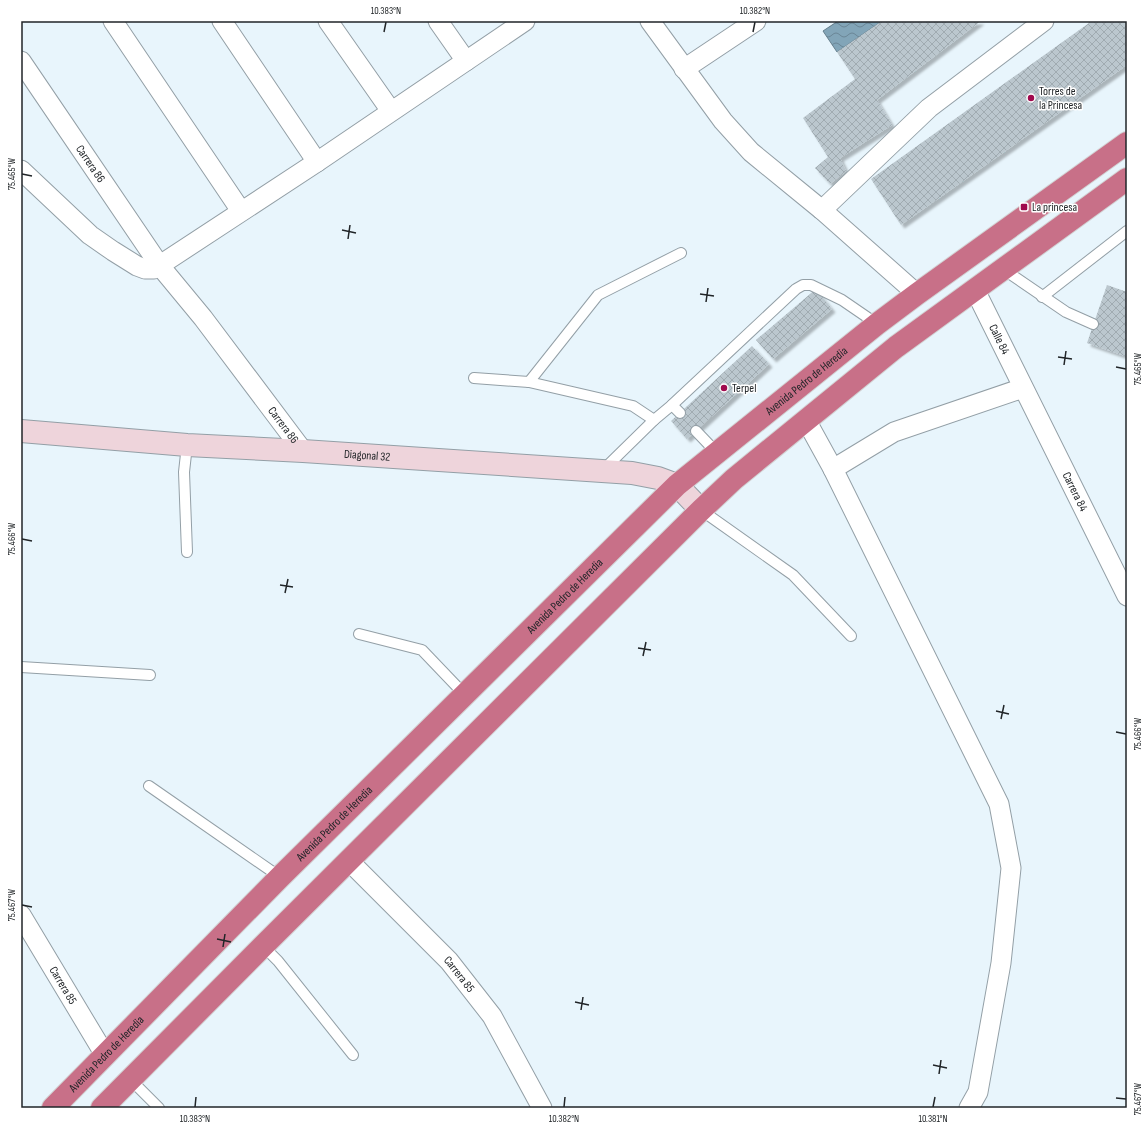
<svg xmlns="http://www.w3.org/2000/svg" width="1148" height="1129" viewBox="0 0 1148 1129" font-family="'Sofia Sans Condensed',sans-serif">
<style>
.water{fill:url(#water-waves);stroke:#657f8d}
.building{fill:url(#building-cross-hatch);filter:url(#shadow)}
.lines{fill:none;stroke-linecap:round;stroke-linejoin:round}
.lane-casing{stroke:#939fa6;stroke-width:12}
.street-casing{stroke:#939fa6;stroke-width:21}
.secondary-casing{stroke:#939fa6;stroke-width:24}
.highway-casing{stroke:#d3d3d4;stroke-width:24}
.lane{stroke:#fff;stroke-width:10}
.street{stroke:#fff;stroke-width:19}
.secondary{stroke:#eed4db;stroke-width:22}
.highway{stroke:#c87088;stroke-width:22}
.ticks{fill:none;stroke:#212528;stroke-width:1.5}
.poi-dot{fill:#a0094e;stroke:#fff;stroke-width:1.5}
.labels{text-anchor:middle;stroke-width:3;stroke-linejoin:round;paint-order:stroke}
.poi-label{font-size:12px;fill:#212528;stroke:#fff;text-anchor:start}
.street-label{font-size:12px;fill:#212528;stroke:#fff}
.neatline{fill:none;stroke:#212528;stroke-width:1.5}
.ticks-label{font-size:10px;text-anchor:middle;fill:#212528}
</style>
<defs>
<pattern id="water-waves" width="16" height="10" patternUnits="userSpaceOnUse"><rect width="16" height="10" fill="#82a5b8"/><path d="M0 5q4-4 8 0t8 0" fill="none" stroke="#6a8696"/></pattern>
<pattern id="building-cross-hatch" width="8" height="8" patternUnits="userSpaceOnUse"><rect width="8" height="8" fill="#bbc7ce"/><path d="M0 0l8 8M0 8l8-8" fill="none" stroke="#a0abb1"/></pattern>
<filter id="shadow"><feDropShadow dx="3.5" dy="3.5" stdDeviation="1" flood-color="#0004"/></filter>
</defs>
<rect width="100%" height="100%" fill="#e8f5fc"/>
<!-- water -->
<polygon class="water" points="838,21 882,21 837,52 823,31"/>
<!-- building -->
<g class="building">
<polygon points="882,21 981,21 877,100 892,125 840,158 846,171 830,184 815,168 828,157 803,118 855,79 837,52"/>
<polygon points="1087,21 1125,21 1127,24 1127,65 901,225 871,179 1089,23"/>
<polygon points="1107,285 1127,292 1127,349 1125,356 1087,343"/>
<polygon points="816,289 832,309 773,359 756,340"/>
<polygon points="752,346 769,364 687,439 671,421"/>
</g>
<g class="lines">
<!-- lane casing -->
<g class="lane-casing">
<g id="lane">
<polyline points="1003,269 1066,312 1093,324"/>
<polyline points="1042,297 1127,231"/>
<polyline points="474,378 529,382 633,406 654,420"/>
<polyline points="529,382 598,295 681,253"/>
<polyline points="672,405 680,413"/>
<polyline points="696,431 717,453"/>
<polyline points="187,445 184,472 187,552"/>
<polyline points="603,470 654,420 672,405 796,289 803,285 811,285 842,300 877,324"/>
<polyline points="701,510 793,575 851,636"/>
<polyline points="359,634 422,650 465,695"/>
<polyline points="21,667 150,675"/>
<polyline points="149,786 280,877"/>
<polyline points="263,946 278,961 353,1055"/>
<polyline points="130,1079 159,1108"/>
</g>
</g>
<!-- street casing -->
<g class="street-casing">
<g id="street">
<polyline points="113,21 241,211"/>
<polyline points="222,21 317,162"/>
<polyline points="328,21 391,111"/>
<polyline points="438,21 466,61"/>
<polyline points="650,21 723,121 751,152 822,210 917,294"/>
<path id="s1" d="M 21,61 L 160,266 L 203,318 L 303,451"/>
<polyline points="684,69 756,21"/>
<polyline points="21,170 90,235 113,251 137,266 145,269 154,269 317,162 525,21"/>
<polyline points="822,210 929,108 1044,21"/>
<path id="s2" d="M 975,290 L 1127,596"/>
<polyline points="806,420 833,469 999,804 1011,868 1001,963 978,1092 969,1108"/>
<polyline points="833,469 894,432 1023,388"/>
<path id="s3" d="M 349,861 L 449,961 L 492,1016 L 542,1108"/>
<path id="s4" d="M 21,915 L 105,1055"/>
</g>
</g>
<!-- secondary casing -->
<g class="secondary-casing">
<g id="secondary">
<path id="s5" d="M 21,431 L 187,445 L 303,451 L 632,473 L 658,478 L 677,485 L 701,510"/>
</g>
</g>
<!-- highway casing -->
<g class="highway-casing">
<g id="highway">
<path id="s6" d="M 53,1108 L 280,877 L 677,485 L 877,324 L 917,294 L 1127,143"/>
<polyline points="102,1108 263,946 701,510 734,479 896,347 1127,179"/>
</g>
</g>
<!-- lane -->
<use href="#lane" class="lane"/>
<!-- street -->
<use href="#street" class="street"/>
<!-- secondary -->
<use href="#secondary" class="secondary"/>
<!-- highway -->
<use href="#highway" class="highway"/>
</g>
<!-- ticks -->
<path class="ticks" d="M 384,32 L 386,22M 753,32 L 755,22M 22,174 L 32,176M 342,230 L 356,233M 348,239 L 350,225M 700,294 L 714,296M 706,302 L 708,288M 1058,357 L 1072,359M 1064,365 L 1066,351M 1116,367 L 1126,369M 22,539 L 32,541M 280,585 L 293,587M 285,593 L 288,579M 638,648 L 651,650M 643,656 L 646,642M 996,711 L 1009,714M 1001,719 L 1004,705M 1116,732 L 1126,734M 22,905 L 32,907M 217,939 L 231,942M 223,947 L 225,934M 575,1002 L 589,1005M 581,1010 L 583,997M 933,1065 L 947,1068M 939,1074 L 941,1060M 1116,1098 L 1126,1099M 195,1107 L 196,1097M 564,1107 L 565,1097M 933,1107 L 935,1097"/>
<!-- markers -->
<g class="poi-dot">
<circle cx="1031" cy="98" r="4"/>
<rect x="1020" y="203" width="8" height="8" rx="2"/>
<circle cx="724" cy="388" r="4"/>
</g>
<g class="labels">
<!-- poi labels -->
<g class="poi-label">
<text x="1039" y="95">Torres de<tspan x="1039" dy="14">la Princesa</tspan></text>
<text x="1032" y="211">La princesa</text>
<text x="732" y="392">Terpel</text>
</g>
<!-- street labels -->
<g class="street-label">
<text dy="4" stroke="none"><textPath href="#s1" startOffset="124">Carrera 86</textPath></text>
<text dy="4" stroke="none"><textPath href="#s2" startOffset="55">Calle 84</textPath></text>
<text dy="4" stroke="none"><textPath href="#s6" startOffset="1048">Avenida Pedro de Heredia</textPath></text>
<text dy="4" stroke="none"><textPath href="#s1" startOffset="449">Carrera 86</textPath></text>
<text dy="4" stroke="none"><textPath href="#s5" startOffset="347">Diagonal 32</textPath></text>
<text dy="4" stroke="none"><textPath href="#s2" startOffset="225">Carrera 84</textPath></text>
<text dy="4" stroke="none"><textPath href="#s6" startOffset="724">Avenida Pedro de Heredia</textPath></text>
<text dy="4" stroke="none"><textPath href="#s6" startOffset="400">Avenida Pedro de Heredia</textPath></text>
<text dy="4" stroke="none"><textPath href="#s3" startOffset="158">Carrera 85</textPath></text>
<text dy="4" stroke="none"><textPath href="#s4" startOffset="82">Carrera 85</textPath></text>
<text dy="4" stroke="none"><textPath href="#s6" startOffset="76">Avenida Pedro de Heredia</textPath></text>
</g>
</g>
<!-- border -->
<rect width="1148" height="1129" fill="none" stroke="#ffffff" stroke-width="44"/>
<rect x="22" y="22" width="1104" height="1085" class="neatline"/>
<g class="ticks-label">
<text x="386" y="14">10.383°N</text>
<text x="755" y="14">10.382°N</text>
<text transform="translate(11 174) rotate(-90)" y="4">75.465°W</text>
<text transform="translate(1137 369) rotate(-90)" y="4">75.465°W</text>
<text transform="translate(11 539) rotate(-90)" y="4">75.466°W</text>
<text transform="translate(1137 734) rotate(-90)" y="4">75.466°W</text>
<text transform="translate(11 905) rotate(-90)" y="4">75.467°W</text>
<text transform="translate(1137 1099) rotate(-90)" y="4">75.467°W</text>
<text x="195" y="1122">10.383°N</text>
<text x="564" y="1122">10.382°N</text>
<text x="933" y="1122">10.381°N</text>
</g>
</svg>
